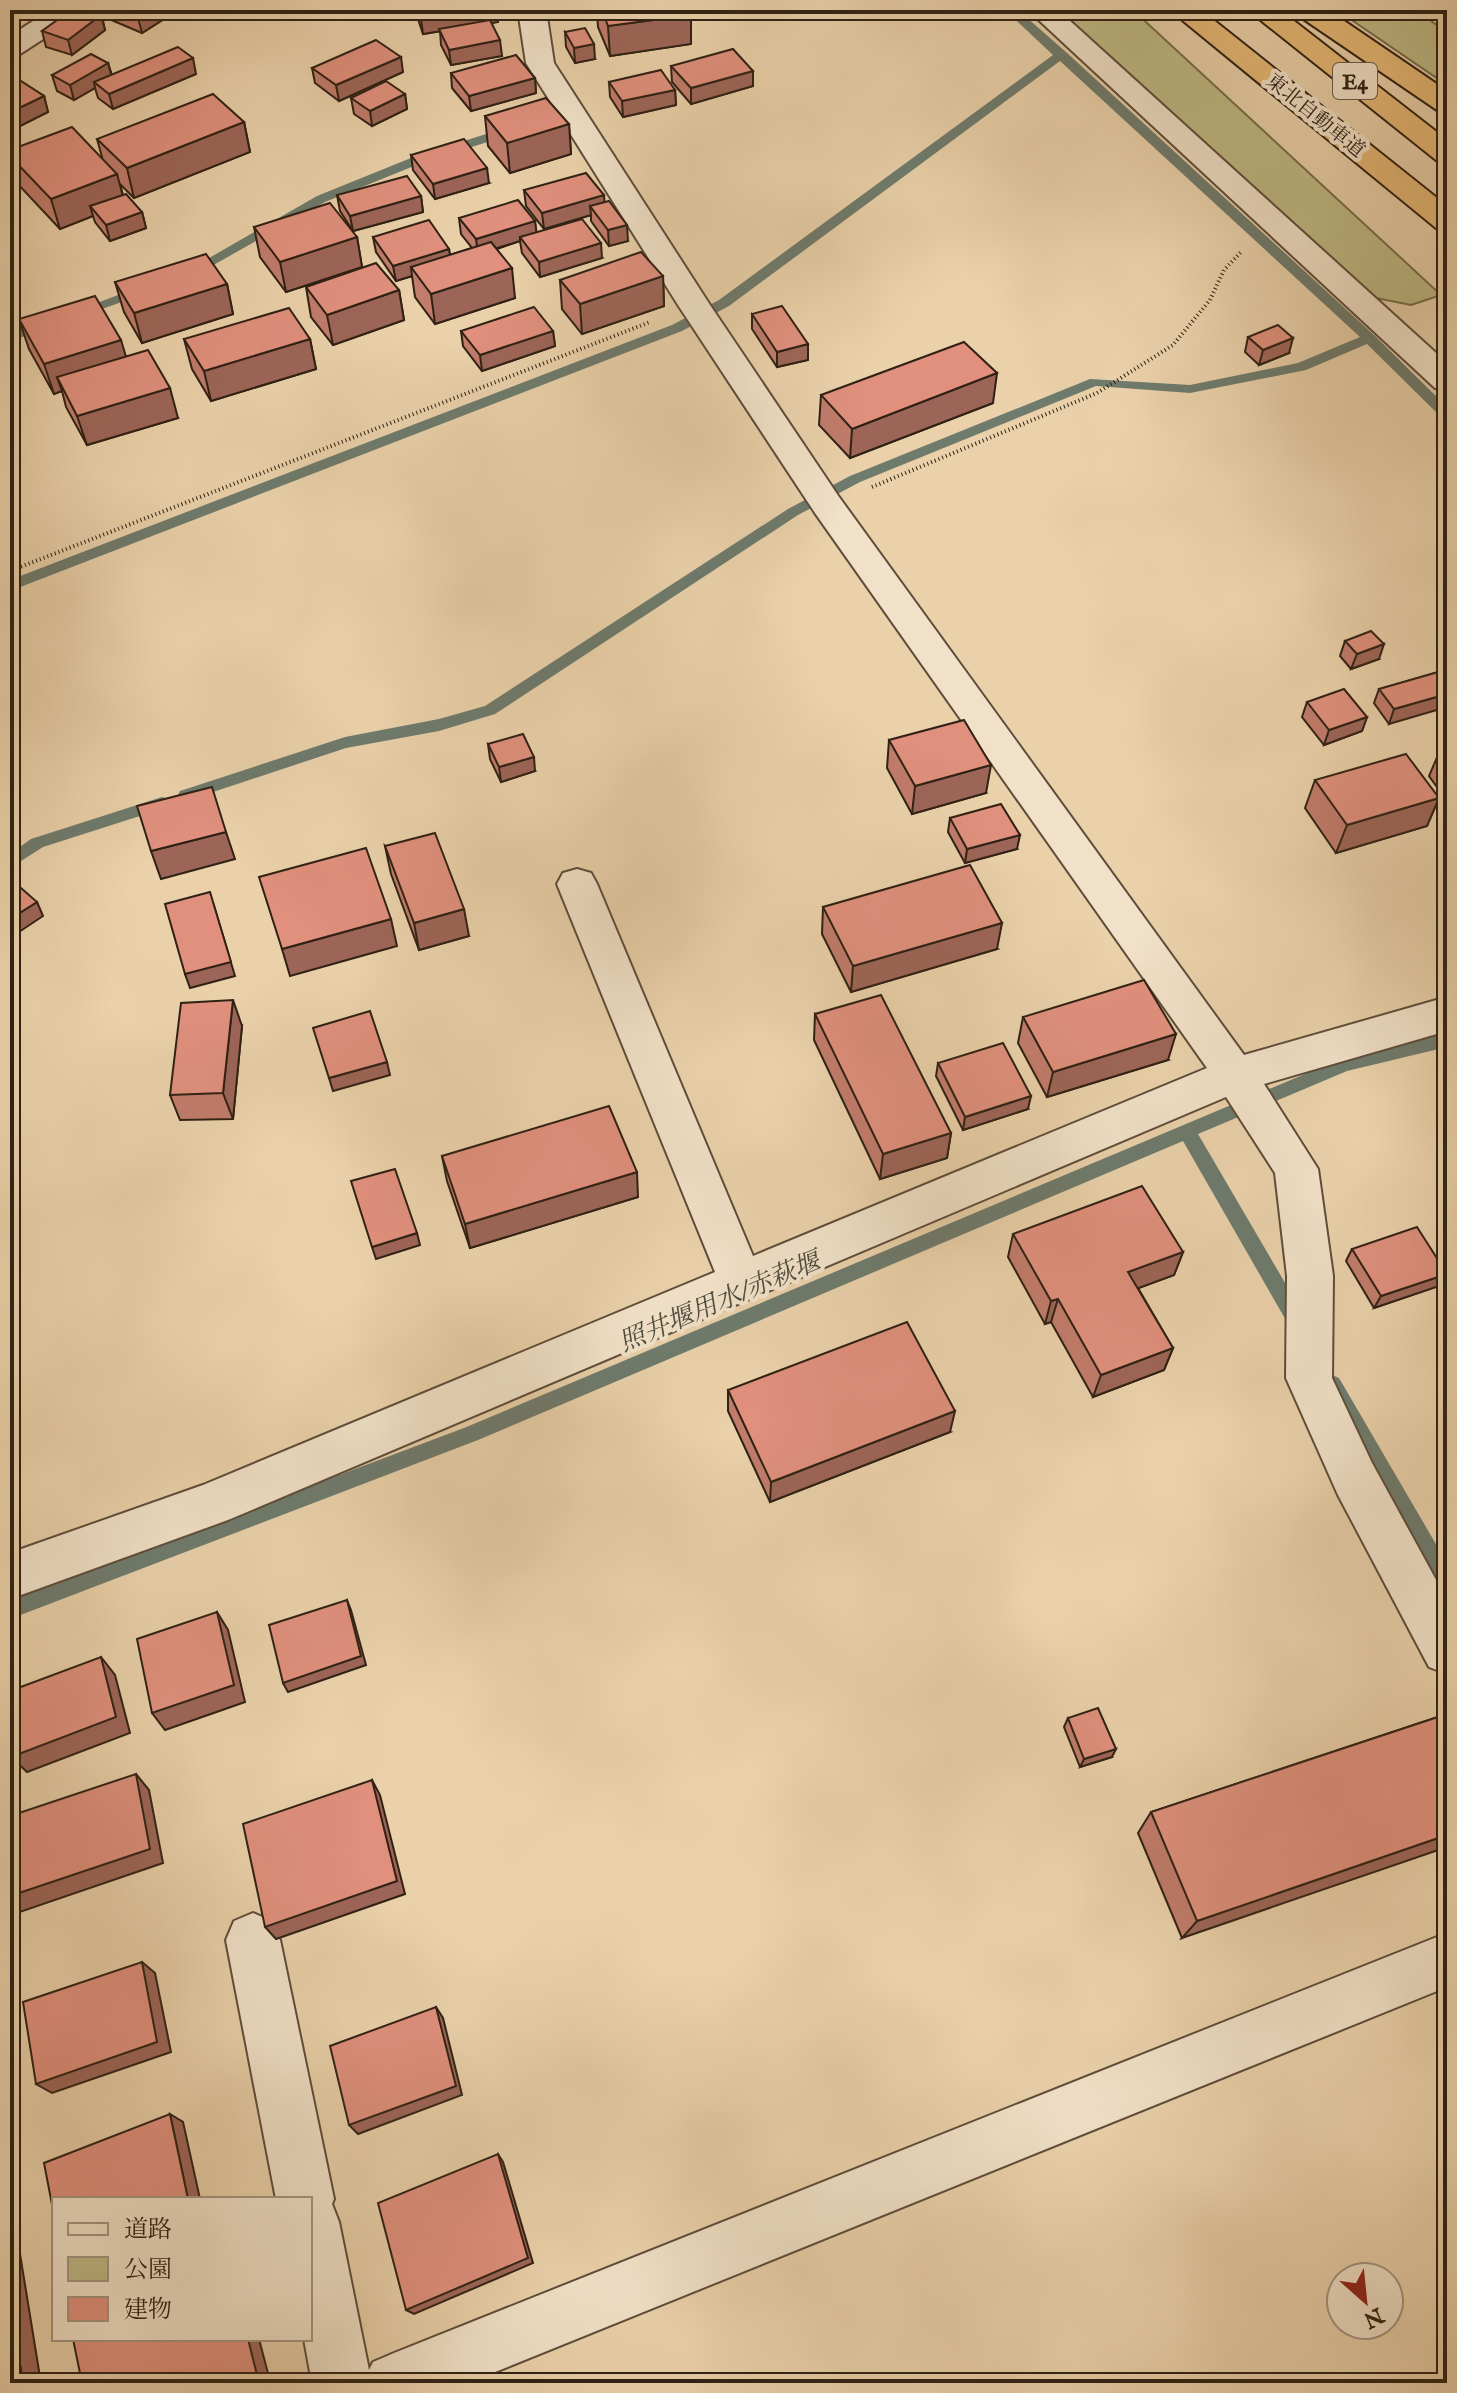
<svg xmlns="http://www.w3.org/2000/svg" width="1457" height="2393" viewBox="0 0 1457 2393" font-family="'IM FELL English','Noto Serif JP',serif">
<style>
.green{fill:#beb984;stroke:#766d4c;stroke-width:2}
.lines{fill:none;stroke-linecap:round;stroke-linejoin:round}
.stream{fill:#6e7b6d;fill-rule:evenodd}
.minor-casing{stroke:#5e4d3a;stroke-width:4}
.highway-casing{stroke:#2f2114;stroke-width:4}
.path{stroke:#2f2114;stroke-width:4;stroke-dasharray:1 3;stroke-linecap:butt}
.minor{fill:#f1e1c8;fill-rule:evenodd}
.highway{fill:#e5b875;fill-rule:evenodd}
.wall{fill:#c17c6c;stroke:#2f2114;stroke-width:2}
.shaded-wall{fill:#9d6558;stroke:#2f2114;stroke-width:2}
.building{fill:#e0907d;stroke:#2f2114;stroke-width:2}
.labels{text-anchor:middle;stroke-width:8;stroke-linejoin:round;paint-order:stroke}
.far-street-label{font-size:20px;fill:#2f2114;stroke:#f1e1c8}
.shield{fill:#f1e1c8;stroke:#695b4a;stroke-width:2}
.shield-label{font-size:22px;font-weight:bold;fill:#2f2114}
.water-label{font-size:26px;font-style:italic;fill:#4e4e40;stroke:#f1e1c8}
</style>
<rect width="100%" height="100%" fill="#ead1aa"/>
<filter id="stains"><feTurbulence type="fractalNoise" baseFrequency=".0025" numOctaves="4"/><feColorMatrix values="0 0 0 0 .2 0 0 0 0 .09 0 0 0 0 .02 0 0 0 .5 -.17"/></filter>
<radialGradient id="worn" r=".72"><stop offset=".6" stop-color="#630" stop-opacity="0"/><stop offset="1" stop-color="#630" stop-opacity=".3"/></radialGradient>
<!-- green -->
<g class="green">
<polygon points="1058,10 1133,10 1441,295 1411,305 1376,298"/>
<polygon points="1337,10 1415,10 1447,32 1447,85"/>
</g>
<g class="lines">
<!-- stream -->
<g class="stream">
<polygon points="1005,10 1018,10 1066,52 1374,335 1447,407 1447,419 1442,418 1367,344 1306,370 1190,393 1096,386 860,482 798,515 495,714 439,731 346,748 186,801 180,799 178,795 180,791 345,737 439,719 485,706 788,509 850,476 1090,379 1190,385 1298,363 1360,337 1060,61 729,306 682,331 10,591 10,580 672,325 719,300 1053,55"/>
<polygon points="508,127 514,131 512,134 419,164 325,202 194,276 183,273 317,196 411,158"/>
<polygon points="142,286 148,290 147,293 85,315 80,316 73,312"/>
<polygon points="44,321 51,325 49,328 10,341 10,332"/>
<polygon points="162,797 168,799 170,803 168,807 43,847 10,868 10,854 31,839"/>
<polygon points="1447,1033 1447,1047 1347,1071 1198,1134 1305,1317 1307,1323 1305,1329 1298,1331 1291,1329 1183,1141 478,1440 10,1619 10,1599 464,1428 1338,1060"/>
<polygon points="1332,1375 1339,1378 1447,1563 1447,1592 1440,1589 1325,1390 1322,1384 1325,1378"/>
</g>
<!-- minor casing -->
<g class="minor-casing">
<g id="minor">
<polygon points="50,10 83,10 79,16 20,54 10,57 10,36"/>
<polygon points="518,10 546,10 554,63 710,305 839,497 1244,1055 1447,997 1447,1031 1264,1084 1318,1169 1333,1276 1332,1378 1372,1463 1447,1600 1447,1674 1429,1667 1338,1495 1286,1378 1287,1276 1275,1173 1226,1097 228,1520 10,1599 10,1553 203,1485 715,1272 557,884 563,873 577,869 591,873 597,884 753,1256 1207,1068 815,513 678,305 526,63"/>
<polygon points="1028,10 1058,10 1447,363 1447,391 1435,388"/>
<polygon points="253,1913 272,1921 280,1940 334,2199 332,2204 339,2222 369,2370 373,2362 394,2353 1447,1933 1447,1987 468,2383 312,2383 304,2339 310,2339 310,2199 276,2199 226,1940 234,1921"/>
</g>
</g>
<!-- highway casing -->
<g class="highway-casing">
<g id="highway">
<polygon points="1170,10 1201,10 1447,206 1447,230 1436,228"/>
<polygon points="1248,10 1280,10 1447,140 1447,163 1436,160"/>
<polygon points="1295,10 1328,10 1447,91 1447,113 1437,110 1299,16"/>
</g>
</g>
<!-- path -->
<g class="path">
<polyline points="872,487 1097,393 1173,345 1210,300 1224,270 1241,252"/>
<polyline points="10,571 650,322"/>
</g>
<!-- minor -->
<use href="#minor" class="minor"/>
<!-- highway -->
<use href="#highway" class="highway"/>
</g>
<!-- wall -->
<g class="wall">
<polygon points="96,10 162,10 164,19 142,33 102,16 105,30 72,55 46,47 42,31 96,13"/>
<polygon points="415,10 497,10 498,22 491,23 502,56 451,65 441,45 440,31 423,34"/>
<polygon points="597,10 688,10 691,15 691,44 610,56 598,27"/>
<polygon points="565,32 595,59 575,63 566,47"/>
<polygon points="108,63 112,75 196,74 113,109 98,98 95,88 74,100 57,91 52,75"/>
<polygon points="671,66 753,71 753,86 691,104 672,82"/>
<polygon points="312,68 403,72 339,101 315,83"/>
<polygon points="451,73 535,78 536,93 471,111 452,88"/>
<polygon points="10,74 44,96 48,112 20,126 10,119"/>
<polygon points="609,82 675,90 676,105 623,117 610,97"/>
<polygon points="405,94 407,109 372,126 354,114 351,98"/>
<polygon points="485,116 569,124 571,154 510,173 488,146"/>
<polygon points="244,122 250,152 134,198 120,184 123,195 142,212 146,228 110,241 95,222 93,216 60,229 15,181 10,164 10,150 102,157 97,139"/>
<polygon points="411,155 489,183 435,199 413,170"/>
<polygon points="524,190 604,195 604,202 628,241 609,246 591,221 591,215 544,229 526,206"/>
<polygon points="337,195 421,196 423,212 353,231 340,211"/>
<polygon points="459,218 535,221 536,233 602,258 540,277 522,253 520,241 497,249 515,298 435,324 415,297 412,276 396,281 376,252 373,237 449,249 450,255 472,248 461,234"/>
<polygon points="254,227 357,237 362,267 286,292 260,257"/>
<polygon points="663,276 664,306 582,334 562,309 560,280"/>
<polygon points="115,282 227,284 233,314 142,343 124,312"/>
<polygon points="306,287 399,290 404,320 333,345 311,317"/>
<polygon points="752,314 808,344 808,360 777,367 752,329"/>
<polygon points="19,319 126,356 178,418 87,445 66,407 62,391 54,394 29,349"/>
<polygon points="461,331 553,331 555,346 482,371 463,346"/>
<polygon points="1248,337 1289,353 1259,365 1245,352"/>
<polygon points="184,339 310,339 316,369 211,401 192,369"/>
<polygon points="821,395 993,403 850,458 819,425"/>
<polygon points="1345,641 1379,659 1351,669 1340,656"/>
<polygon points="1445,670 1389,724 1374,703 1379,689"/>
<polygon points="1307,702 1367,717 1362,731 1324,745 1302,717"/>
<polygon points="889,740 986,793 912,814 887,768"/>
<polygon points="488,744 535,771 501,782 490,759"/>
<polygon points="1447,746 1447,801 1429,776 1441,748"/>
<polygon points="1315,780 1439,798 1427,826 1336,853 1305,808"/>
<polygon points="950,818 1017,849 965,863 948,832"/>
<polygon points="385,846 469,936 419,950 391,874"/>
<polygon points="823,907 997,949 851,992 822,934"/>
<polygon points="815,1014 951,1133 947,1158 880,1179 814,1040"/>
<polygon points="1023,1017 1168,1060 1047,1097 1018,1043"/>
<polygon points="242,1026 233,1119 180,1120 170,1095"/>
<polygon points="938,1063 1028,1109 963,1130 936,1076"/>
<polygon points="442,1156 638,1197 470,1248 447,1181"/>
<polygon points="1013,1234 1183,1252 1174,1275 1138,1288 1173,1348 1164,1370 1093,1397 1051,1322 1045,1324 1008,1257"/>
<polygon points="1352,1249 1447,1274 1439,1286 1374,1308 1346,1261"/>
<polygon points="728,1390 950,1432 770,1502 728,1411"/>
<polygon points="1447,1468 1447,1493 1439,1479"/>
<polygon points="1447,1714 1182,1938 1138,1833 1151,1812"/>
<polygon points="1068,1718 1112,1757 1080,1767 1064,1727"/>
</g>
<!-- shaded-wall -->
<g class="shaded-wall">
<polygon points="150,10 162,10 164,19 142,33 138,18"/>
<polygon points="475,10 497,10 498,22 423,34 421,19"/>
<polygon points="101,15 105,30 72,55 68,40"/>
<polygon points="691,15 691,44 610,56 608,26"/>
<polygon points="500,40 502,56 451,65 449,50"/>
<polygon points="594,44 595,59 575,63 574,48"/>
<polygon points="401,57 403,72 339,101 336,85"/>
<polygon points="193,58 196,74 113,109 109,94"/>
<polygon points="108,63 112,78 94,82 95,88 74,100 70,85"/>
<polygon points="753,71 753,86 691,104 691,88"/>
<polygon points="535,78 536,93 471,111 469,96"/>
<polygon points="675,90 676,105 623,117 622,101"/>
<polygon points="405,94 407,109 372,126 370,111"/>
<polygon points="44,96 48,112 20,126 15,110"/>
<polygon points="244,122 250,152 134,198 127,168"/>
<polygon points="569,124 571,154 510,173 507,143"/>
<polygon points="487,168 489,183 435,199 433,184"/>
<polygon points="117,174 125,204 90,206 93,216 60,229 51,199"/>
<polygon points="604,195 605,211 590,206 591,215 544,229 542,213"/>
<polygon points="421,196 423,212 353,231 350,216"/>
<polygon points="142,212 146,228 110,241 106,225"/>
<polygon points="535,221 537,236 520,237 520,241 478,254 476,239"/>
<polygon points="627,225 628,241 609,246 608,230"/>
<polygon points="10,235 18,260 10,265"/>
<polygon points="357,237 362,267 286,292 280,262"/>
<polygon points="601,243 602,258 540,277 539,262"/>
<polygon points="449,249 451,265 411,267 412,276 396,281 393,266"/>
<polygon points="512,268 515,298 435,324 431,294"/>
<polygon points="663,276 664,306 582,334 580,304"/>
<polygon points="227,284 233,314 142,343 134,313"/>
<polygon points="399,290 404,320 333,345 327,315"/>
<polygon points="553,331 555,346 482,371 480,355"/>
<polygon points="1293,338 1289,353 1259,365 1263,350"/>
<polygon points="310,339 316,369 211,401 204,371"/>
<polygon points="121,340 130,370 57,377 62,391 54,394 44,364"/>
<polygon points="808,344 808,360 777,367 777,352"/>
<polygon points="997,373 993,403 850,458 852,429"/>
<polygon points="170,388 178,418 87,445 77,416"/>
<polygon points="1384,644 1379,659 1351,669 1357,654"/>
<polygon points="1447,694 1447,707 1389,724 1394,709"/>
<polygon points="1367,717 1362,731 1324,745 1329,730"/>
<polygon points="534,757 535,771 501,782 499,767"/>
<polygon points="991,765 986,793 912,814 915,786"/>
<polygon points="1439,798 1427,826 1336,853 1347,825"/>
<polygon points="226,832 235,859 161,879 151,851"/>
<polygon points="1020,835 1017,849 965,863 967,849"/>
<polygon points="37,902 43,916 10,938 10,919"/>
<polygon points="214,906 235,976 190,988 185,974"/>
<polygon points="464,909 469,936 419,950 414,923"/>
<polygon points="391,919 397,946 290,976 282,949"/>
<polygon points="1002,923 997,949 851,992 853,966"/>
<polygon points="233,1000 242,1026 233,1119 223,1093"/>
<polygon points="1176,1034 1168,1060 1047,1097 1053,1072"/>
<polygon points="387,1062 390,1075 333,1091 329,1078"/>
<polygon points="1031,1096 1028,1109 963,1130 965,1117"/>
<polygon points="951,1133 947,1158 880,1179 883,1154"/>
<polygon points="637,1172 638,1197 470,1248 465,1224"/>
<polygon points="417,1233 420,1245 376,1259 372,1247"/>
<polygon points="1183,1252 1174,1275 1120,1295 1128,1272"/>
<polygon points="1447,1274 1439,1286 1374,1308 1381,1296"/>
<polygon points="1058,1299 1051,1322 1045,1324 1051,1301"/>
<polygon points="1173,1348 1164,1370 1093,1397 1101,1375"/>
<polygon points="955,1411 950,1432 770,1502 771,1482"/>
<polygon points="347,1600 351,1610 366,1665 288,1692 283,1683"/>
<polygon points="217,1612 228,1630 245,1702 165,1730 152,1713"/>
<polygon points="101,1657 115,1675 130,1733 27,1772 11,1757"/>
<polygon points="1116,1749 1112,1757 1080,1767 1084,1759"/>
<polygon points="136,1774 149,1790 163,1863 14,1914 10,1911 10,1896"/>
<polygon points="372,1780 380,1795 405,1894 276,1939 265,1927"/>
<polygon points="1447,1835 1447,1847 1182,1938 1197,1921"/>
<polygon points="142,1962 155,1973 171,2052 52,2093 36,2084"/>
<polygon points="436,2007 443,2018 462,2095 358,2134 349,2125"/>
<polygon points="170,2114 183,2122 200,2199 188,2199"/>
<polygon points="498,2154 503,2162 533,2263 414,2314 406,2310"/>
<polygon points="10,2216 14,2217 41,2383 23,2383 10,2302"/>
<polygon points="248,2339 259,2339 270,2381 266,2383 249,2383"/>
</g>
<!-- building -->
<g class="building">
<polygon points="71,10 87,10 101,15 68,40 42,31"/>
<polygon points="119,10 150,10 138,18"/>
<polygon points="418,10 475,10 421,19"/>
<polygon points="602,10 688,10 691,15 608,26"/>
<polygon points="490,20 500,40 449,50 439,29"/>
<polygon points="585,28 594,44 574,48 565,32"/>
<polygon points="376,40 401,57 336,85 312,68"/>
<polygon points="178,47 193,58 109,94 94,82"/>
<polygon points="733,49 753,71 691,88 671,66"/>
<polygon points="91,54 108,63 70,85 52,75"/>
<polygon points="516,55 535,78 469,96 451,73"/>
<polygon points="661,70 675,90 622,101 609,82"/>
<polygon points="10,74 44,96 15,110 10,107"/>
<polygon points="386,81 405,94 370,111 351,98"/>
<polygon points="213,94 244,122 127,168 97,139"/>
<polygon points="546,98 569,124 507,143 485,116"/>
<polygon points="72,127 117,174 51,199 10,156 10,150"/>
<polygon points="464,139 487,168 433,184 411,155"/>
<polygon points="586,173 604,195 542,213 524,190"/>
<polygon points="407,176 421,196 350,216 337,195"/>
<polygon points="126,194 142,212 106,225 90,206"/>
<polygon points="518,200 535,221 476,239 459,218"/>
<polygon points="609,201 627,225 608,230 590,206"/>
<polygon points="330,203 357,237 280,262 254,227"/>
<polygon points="582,219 601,243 539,262 520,237"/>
<polygon points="429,220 449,249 393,266 373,237"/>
<polygon points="491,242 512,268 431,294 411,267"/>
<polygon points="641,252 663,276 580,304 560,280"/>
<polygon points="206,254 227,284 134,313 115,282"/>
<polygon points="376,263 399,290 327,315 306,287"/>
<polygon points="95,296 121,340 44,364 19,319"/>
<polygon points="782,306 808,344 777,352 752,314"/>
<polygon points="534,307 553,331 480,355 461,331"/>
<polygon points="289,308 310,339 204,371 184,339"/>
<polygon points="1278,325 1293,338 1263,350 1248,337"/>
<polygon points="964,342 997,373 852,429 821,395"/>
<polygon points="148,350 170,388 77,416 57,377"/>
<polygon points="1371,631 1384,644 1357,654 1345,641"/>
<polygon points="1445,670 1447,672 1447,694 1394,709 1379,689"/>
<polygon points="1344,689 1367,717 1329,730 1307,702"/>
<polygon points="964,720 991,765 915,786 889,740"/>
<polygon points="523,734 534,757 499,767 488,744"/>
<polygon points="1447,746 1447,756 1441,748"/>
<polygon points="1406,754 1439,798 1347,825 1315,780"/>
<polygon points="212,787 226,832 151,851 137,806"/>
<polygon points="1001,804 1020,835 967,849 950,818"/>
<polygon points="435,833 464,909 414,923 385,846"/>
<polygon points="366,848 391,919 282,949 259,877"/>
<polygon points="970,865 1002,923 853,966 823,907"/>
<polygon points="13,881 37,902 10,919 10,883"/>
<polygon points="210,892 231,962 185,974 165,904"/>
<polygon points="1144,980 1176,1034 1053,1072 1023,1017"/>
<polygon points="881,995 951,1133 883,1154 815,1014"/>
<polygon points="233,1000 223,1093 170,1095 181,1003"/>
<polygon points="370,1011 387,1062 329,1078 313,1028"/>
<polygon points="1003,1043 1031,1096 965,1117 938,1063"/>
<polygon points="609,1106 637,1172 465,1224 442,1156"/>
<polygon points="395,1169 417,1233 372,1247 351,1181"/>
<polygon points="1142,1186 1183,1252 1128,1272 1173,1348 1101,1375 1058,1299 1051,1301 1013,1234"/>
<polygon points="1417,1227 1447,1274 1381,1296 1352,1249"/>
<polygon points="907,1322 955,1411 771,1482 728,1390"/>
<polygon points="347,1600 361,1656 283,1683 269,1625"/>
<polygon points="217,1612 234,1685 152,1713 137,1639"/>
<polygon points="101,1657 116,1717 11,1757 10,1691"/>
<polygon points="1098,1708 1116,1749 1084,1759 1068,1718"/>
<polygon points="1447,1714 1447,1835 1197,1921 1151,1812"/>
<polygon points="136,1774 150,1849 10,1896 10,1816"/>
<polygon points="372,1780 397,1881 265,1927 243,1824"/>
<polygon points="142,1962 157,2042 36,2084 23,2002"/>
<polygon points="436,2007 456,2086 349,2125 330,2046"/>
<polygon points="170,2114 188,2199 54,2199 54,2215 44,2163"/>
<polygon points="498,2154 528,2258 406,2310 378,2203"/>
<polygon points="10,2302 23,2383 10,2383"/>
<polygon points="73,2339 248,2339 258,2379 249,2383 82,2383"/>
</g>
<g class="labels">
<!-- far-street labels -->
<g class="far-street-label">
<text transform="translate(1316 115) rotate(39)" y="7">東北自動車道</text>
</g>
<!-- shield labels -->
<rect class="shield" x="1333" y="63" width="44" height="36" rx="6"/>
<g class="shield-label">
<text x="1355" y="89">E4</text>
</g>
<!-- water labels -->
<g class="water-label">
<text transform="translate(719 1301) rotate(-23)" y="9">照井堰用水/赤萩堰</text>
</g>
</g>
<!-- margin -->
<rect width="1457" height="2393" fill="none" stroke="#ead1aa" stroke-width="40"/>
<rect x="12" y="12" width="1433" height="2369" fill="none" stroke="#2f2114" stroke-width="4"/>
<rect x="20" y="20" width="1417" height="2353" fill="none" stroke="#2f2114" stroke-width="2"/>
<!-- legend -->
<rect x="52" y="2197" width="260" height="144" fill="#f1e1c8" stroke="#a39480" stroke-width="2"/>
<rect x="68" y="2223" width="40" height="12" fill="#f1e1c8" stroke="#a39480" stroke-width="2"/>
<text x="124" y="2237" font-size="24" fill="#2f2114">道路</text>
<rect x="68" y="2257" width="40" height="24" fill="#beb984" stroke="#a39480" stroke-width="2"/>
<text x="124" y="2277" font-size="24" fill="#2f2114">公園</text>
<rect x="68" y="2297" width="40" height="24" fill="#e0907d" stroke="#a39480" stroke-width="2"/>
<text x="124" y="2317" font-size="24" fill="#2f2114">建物</text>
<!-- north arrow -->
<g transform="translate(1365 2301) rotate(153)"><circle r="38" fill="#f1e1c8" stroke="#a39480" stroke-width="2"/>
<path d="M0-6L14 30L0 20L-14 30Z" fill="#8f2418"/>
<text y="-12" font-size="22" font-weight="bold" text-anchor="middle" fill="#2f2114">N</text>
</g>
<rect width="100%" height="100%" filter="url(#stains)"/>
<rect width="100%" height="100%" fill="url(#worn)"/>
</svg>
